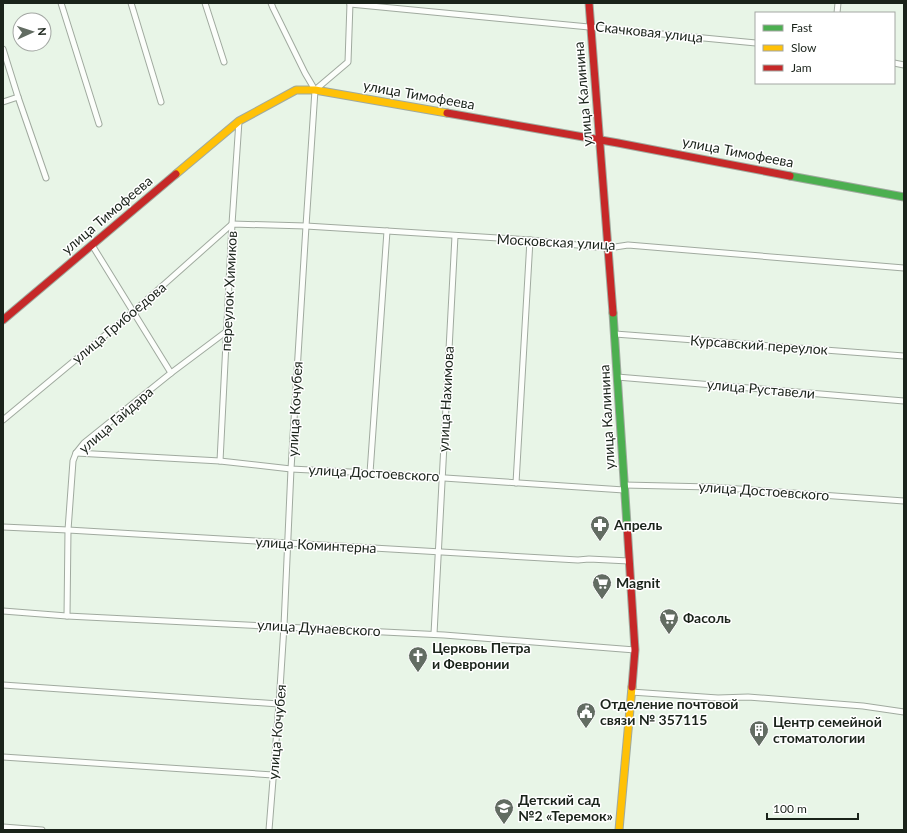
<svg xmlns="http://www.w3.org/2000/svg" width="907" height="833" viewBox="0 0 907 833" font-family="Lato,sans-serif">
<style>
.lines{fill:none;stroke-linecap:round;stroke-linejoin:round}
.street-casing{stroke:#a0aa9f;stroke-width:7}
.fast-casing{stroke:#a0aa9f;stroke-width:9}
.slow-casing{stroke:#a0aa9f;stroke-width:9}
.jam-casing{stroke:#a0aa9f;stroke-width:9}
.street{stroke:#fcfefb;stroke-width:5}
.fast{stroke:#4caf50;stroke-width:7}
.slow{stroke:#ffc107;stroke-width:7}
.jam{stroke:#c62828;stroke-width:7}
.labels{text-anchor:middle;stroke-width:3;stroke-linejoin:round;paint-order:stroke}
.street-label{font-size:14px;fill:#1a231a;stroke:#fff}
.poi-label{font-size:14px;font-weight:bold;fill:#1a231a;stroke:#fff;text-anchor:start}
</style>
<rect width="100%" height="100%" fill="#e8f5e7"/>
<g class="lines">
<!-- street casing -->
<g class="street-casing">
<g id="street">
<polyline points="61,3 99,124"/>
<polyline points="131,3 161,102"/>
<polyline points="205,3 224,62"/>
<polyline points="271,3 273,8 305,73 315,90"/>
<polyline points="350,4 756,43"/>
<polyline points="837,13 838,3"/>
<polyline points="3,49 18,97 46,178"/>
<polyline points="894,63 904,65"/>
<polyline points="3,102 18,97"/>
<polyline points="92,245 171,373"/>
<polyline points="615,334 904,356"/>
<polyline points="617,377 904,401"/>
<polyline points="3,420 133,312 232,224 306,226 387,231 530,240 596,247 608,246 615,247 628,245 904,268"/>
<polyline points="76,453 220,461 291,469 370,473 624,490"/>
<polyline points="220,461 232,224 239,121"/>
<polyline points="370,473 387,231"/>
<polyline points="516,483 530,240"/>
<polyline points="624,485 711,487 904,501"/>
<polyline points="3,527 68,530 578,560 589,559 629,561"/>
<polyline points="3,611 67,616 444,635 635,650"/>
<polyline points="67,616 68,530 73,461 76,453 84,443 171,373 227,331"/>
<polyline points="434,634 455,236"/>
<polyline points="3,685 279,704"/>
<polyline points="631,692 718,698 748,697 863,706 904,712"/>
<polyline points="3,757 273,775"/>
<polyline points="3,827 42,830"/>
<polyline points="269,830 279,704 284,626 291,469 306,226 315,90 348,62 350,3"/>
</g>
</g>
<!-- fast casing -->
<g class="fast-casing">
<g id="fast">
<polyline points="790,176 904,197"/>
<polyline points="613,313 627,525"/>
</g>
</g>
<!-- slow casing -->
<g class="slow-casing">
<g id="slow">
<polyline points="176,174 239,121 296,90 315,90 447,113"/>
<polyline points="619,830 632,687"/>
</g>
</g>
<!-- jam casing -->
<g class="jam-casing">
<g id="jam">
<polyline points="589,3 613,313"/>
<polyline points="447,113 618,143 790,176"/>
<polyline points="3,320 176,174"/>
<polyline points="627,525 635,650 632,687"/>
</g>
</g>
<!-- street -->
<use href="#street" class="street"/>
<!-- fast -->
<use href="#fast" class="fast"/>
<!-- slow -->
<use href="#slow" class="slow"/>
<!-- jam -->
<use href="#jam" class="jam"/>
</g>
<!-- icons -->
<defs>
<g id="pharmacy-pin" transform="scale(1)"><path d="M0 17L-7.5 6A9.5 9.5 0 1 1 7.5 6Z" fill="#626c62" stroke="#fff"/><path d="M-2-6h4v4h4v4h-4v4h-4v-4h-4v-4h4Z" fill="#fff"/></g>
<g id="supermarket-pin" transform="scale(1)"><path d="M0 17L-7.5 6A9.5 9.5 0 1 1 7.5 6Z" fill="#626c62" stroke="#fff"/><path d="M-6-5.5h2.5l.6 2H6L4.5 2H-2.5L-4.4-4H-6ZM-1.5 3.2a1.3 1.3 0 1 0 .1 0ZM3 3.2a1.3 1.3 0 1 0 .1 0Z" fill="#fff"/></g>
<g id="church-pin" transform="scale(1)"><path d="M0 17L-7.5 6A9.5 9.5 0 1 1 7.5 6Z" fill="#626c62" stroke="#fff"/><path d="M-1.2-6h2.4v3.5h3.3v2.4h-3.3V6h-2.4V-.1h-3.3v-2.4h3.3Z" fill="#fff"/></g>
<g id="civic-pin" transform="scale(1)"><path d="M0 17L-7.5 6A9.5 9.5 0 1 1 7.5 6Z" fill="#626c62" stroke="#fff"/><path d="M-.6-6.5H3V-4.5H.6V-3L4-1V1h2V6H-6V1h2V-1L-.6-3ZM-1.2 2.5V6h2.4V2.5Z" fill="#fff"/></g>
<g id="building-pin" transform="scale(1)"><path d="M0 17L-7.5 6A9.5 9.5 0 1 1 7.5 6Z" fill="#626c62" stroke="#fff"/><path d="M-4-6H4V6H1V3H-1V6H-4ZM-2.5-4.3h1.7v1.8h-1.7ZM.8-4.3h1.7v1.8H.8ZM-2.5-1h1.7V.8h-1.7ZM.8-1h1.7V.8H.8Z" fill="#fff"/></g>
<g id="school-pin" transform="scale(1)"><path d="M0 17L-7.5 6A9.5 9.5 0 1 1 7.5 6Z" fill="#626c62" stroke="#fff"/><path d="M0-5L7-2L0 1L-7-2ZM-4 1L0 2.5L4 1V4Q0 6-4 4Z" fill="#fff"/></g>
</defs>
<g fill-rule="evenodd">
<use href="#pharmacy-pin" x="600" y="525"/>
<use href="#supermarket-pin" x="602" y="583"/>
<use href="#supermarket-pin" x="669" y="618"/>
<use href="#church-pin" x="418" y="656"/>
<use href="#civic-pin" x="586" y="712"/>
<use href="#building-pin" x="759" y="730"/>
<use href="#school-pin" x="504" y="808"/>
</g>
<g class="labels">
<!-- street labels -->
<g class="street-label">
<text transform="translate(649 32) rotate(6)" y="5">Скачковая улица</text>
<text transform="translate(583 94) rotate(-95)" y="5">улица Калинина</text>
<text transform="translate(419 95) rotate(10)" y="5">улица Тимофеева</text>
<text transform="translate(738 152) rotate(11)" y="5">улица Тимофеева</text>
<text transform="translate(107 215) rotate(-40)" y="5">улица Тимофеева</text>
<text transform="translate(556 242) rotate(3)" y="5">Московская улица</text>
<text transform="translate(229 291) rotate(-87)" y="5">переулок Химиков</text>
<text transform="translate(119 323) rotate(-40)" y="5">улица Грибоедова</text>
<text transform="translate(759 345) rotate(4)" y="5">Курсавский переулок</text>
<text transform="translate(761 389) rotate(5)" y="5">улица Руставели</text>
<text transform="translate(446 399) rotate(-87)" y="5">улица Нахимова</text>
<text transform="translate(295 409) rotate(-87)" y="5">улица Кочубея</text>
<text transform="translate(607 417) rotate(-93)" y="5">улица Калинина</text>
<text transform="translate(116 420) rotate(-41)" y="5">улица Гайдара</text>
<text transform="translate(374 473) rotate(3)" y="5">улица Достоевского</text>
<text transform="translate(764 491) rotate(4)" y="5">улица Достоевского</text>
<text transform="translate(316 545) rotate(3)" y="5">улица Коминтерна</text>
<text transform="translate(319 628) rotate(3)" y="5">улица Дунаевского</text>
<text transform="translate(277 732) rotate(-85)" y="5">улица Кочубея</text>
</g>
<!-- poi labels -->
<g class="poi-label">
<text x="614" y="530">Апрель</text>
<text x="616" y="588">Magnit</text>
<text x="683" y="623">Фасоль</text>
<text x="432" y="653">Церковь Петра<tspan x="432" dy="16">и Февронии</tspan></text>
<text x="600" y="709">Отделение почтовой<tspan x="600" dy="16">связи № 357115</tspan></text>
<text x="773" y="727">Центр cемейной<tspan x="773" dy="16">cтоматологии</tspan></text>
<text x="518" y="805">Детский сад<tspan x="518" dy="16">№2 «Теремок»</tspan></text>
</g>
</g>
<!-- border -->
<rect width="907" height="833" fill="none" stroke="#1a231a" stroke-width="8"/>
<!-- legend -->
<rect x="755" y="12" width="140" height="72" fill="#ffffff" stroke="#a3a7a3"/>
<rect x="763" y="25" width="20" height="6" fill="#4caf50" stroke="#a3a7a3"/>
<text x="791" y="32" font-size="12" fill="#1a231a">Fast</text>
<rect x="763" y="45" width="20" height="6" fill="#ffc107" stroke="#a3a7a3"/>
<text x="791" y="52" font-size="12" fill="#1a231a">Slow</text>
<rect x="763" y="65" width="20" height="6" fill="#c62828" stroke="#a3a7a3"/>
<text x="791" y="72" font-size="12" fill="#1a231a">Jam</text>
<!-- north arrow -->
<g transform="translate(32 32) rotate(87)"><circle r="19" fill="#ffffff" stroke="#a3a7a3"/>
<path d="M0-3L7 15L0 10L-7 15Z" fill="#626c62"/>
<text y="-6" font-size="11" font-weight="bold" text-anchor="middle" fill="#1a231a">N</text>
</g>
<!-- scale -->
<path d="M767 813v6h91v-6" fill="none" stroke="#1a231a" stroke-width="2"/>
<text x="773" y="813" font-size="12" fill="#1a231a" stroke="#ffffff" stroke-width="3" paint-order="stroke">100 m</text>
</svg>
